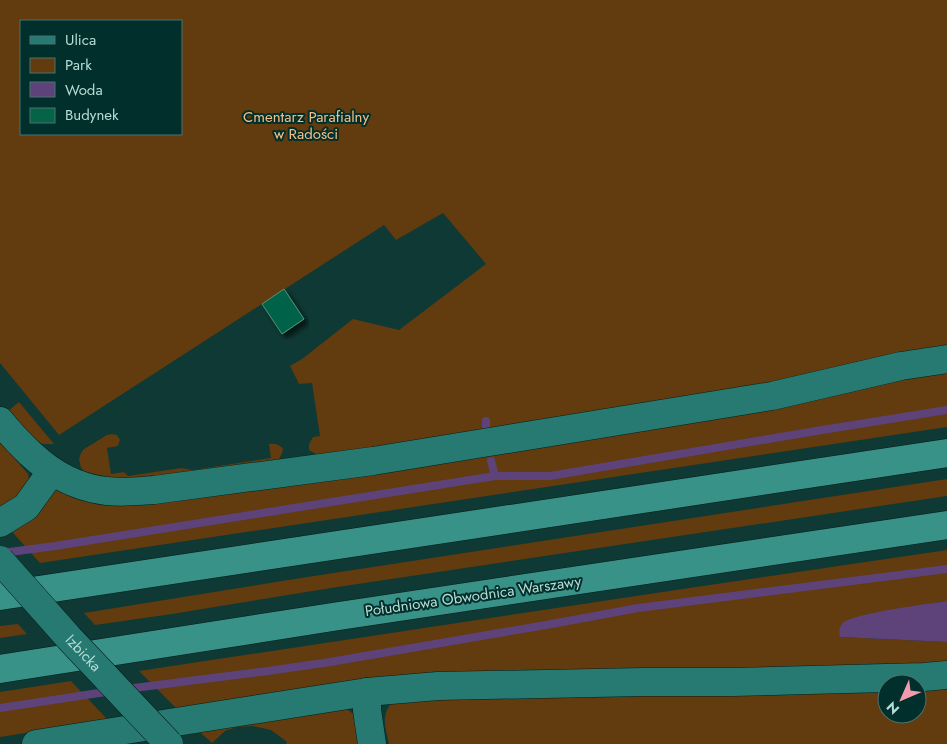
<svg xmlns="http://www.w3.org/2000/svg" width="947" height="744" viewBox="0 0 947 744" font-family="Jost,sans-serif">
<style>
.green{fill:#623b0e;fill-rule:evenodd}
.water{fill:#5e437a}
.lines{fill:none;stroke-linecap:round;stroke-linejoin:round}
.stream{stroke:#5e437a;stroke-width:8}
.building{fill:#056448;stroke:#529378;filter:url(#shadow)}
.minor-casing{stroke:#051e1b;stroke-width:29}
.highway-casing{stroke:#051e1b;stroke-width:29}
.minor{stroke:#277a71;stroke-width:28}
.highway{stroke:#399288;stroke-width:28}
.minor-bridge-casing{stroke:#051e1b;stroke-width:29;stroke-linecap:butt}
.minor-bridge{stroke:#277a71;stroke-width:28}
.labels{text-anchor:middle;stroke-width:4;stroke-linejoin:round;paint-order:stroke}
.park-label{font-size:15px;fill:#f7be86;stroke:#012f2b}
.street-label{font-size:15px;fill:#b7dcd6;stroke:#012f2b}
</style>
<defs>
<filter id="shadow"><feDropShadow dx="4.5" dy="4.5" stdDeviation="2.5" flood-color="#0009"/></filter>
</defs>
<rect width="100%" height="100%" fill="#0e3935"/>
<!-- green -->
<g class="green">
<path d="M 0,0 L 947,0 L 947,349 L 797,380 L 323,458 L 309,450 L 309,444 L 313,437 L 320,436 L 312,383 L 299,384 L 290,366 L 302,359 L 353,319 L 399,330 L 486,264 L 443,213 L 396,240 L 384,225 L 59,435 L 0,363 ZM 21,21 L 181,21 L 181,134 L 21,134 Z"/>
<polygon points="947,369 947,427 40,563 6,525 44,493 58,490 70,496 84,500"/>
<polygon points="19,402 54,444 43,444 37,441 7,412"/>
<path d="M 112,434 L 117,435 L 120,440 L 118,446 L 107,448 L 111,474 L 124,472 L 128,476 L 181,468 L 193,470 L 271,458 L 269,444 C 275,443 278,444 283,448 C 282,457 278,461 271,464 L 125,480 L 92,475 L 85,472 L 81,468 L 79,459 L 81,453 L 84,449 L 107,435 Z"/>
<polygon points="0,440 10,453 28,474 30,485 0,512"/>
<polygon points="947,479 947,496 331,588 172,614 95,625 84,613 301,578"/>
<polygon points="947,550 947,601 864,615 840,637 947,642 947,667 179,711 139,671 696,587"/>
<polygon points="18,624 27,634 0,638 0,626"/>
<polygon points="71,681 108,720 0,737 0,692"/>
<path d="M 947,686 L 947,744 L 389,744 C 385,725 380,714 395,699 L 887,688 L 887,714 L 917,714 L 917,687 Z"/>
<polygon points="344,707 356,716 363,744 286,744 287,742 271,730 253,726 237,727 225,731 212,743 194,727"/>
</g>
<!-- water -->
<path class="water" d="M 947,601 L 947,642 L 840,637 C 839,632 839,627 843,623 C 854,613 928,604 947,601 Z"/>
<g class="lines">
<!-- stream -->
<g class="stream">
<polyline points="486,421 486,426"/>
<polyline points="495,476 550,476 816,431 947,410"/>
<polyline points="2,553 55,546 495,476 491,461"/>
<polyline points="126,689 268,671 330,662 546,625 638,608 947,569"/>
<polyline points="0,708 112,691"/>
</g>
</g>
<!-- building -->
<polygon class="building" points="284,289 304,319 282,334 262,304"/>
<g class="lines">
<!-- minor casing -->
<g class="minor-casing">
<g id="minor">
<path d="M 0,421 C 29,456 60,486 107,491 C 123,493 139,491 154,490 L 373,461 L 772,396 L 901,366 L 947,359"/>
<polyline points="0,523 26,507 52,471"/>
<polyline points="367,692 367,710 372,744"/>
<polyline points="36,744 367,692 438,686 643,682 733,682 924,677 947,675"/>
</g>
</g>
<!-- highway casing -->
<g class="highway-casing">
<g id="highway">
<polyline points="0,596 947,453"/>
<polyline points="0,669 339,616 947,525"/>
</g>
</g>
<!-- minor -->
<use href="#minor" class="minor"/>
<!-- highway -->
<use href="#highway" class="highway"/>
<!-- minor-bridge casing -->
<g class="minor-bridge-casing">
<g id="minor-bridge">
<path id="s1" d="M 0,560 L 69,638 L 169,744"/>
</g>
</g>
<!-- minor-bridge -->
<use href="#minor-bridge" class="minor-bridge"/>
</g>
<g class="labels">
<!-- park labels -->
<g class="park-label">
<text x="306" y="122">Cmentarz Parafialny<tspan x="306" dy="17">w Radości</tspan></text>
</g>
<!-- street labels -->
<g class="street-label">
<text transform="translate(473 596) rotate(-8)" y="5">Południowa Obwodnica Warszawy</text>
<text dy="5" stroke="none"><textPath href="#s1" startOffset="125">Izbicka</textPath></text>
</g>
</g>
<!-- legend -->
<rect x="20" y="20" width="162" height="115" fill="#012f2b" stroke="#4a746f"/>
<rect x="30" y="36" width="25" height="8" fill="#277a71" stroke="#4a746f"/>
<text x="65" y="45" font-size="15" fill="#b7dcd6">Ulica</text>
<rect x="30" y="58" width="25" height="15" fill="#623b0e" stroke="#4a746f"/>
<text x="65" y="70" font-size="15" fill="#b7dcd6">Park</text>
<rect x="30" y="82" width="25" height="15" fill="#5e437a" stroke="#4a746f"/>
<text x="65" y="95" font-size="15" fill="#b7dcd6">Woda</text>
<rect x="30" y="108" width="25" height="15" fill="#056448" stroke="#4a746f"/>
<text x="65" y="120" font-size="15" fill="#b7dcd6">Budynek</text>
<!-- north arrow -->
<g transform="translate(902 699) rotate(225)"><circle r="24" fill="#012f2b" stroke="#4a746f"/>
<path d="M0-4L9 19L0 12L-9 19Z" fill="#f29aae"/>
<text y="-8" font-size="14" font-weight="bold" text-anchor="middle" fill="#b7dcd6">N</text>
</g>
</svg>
